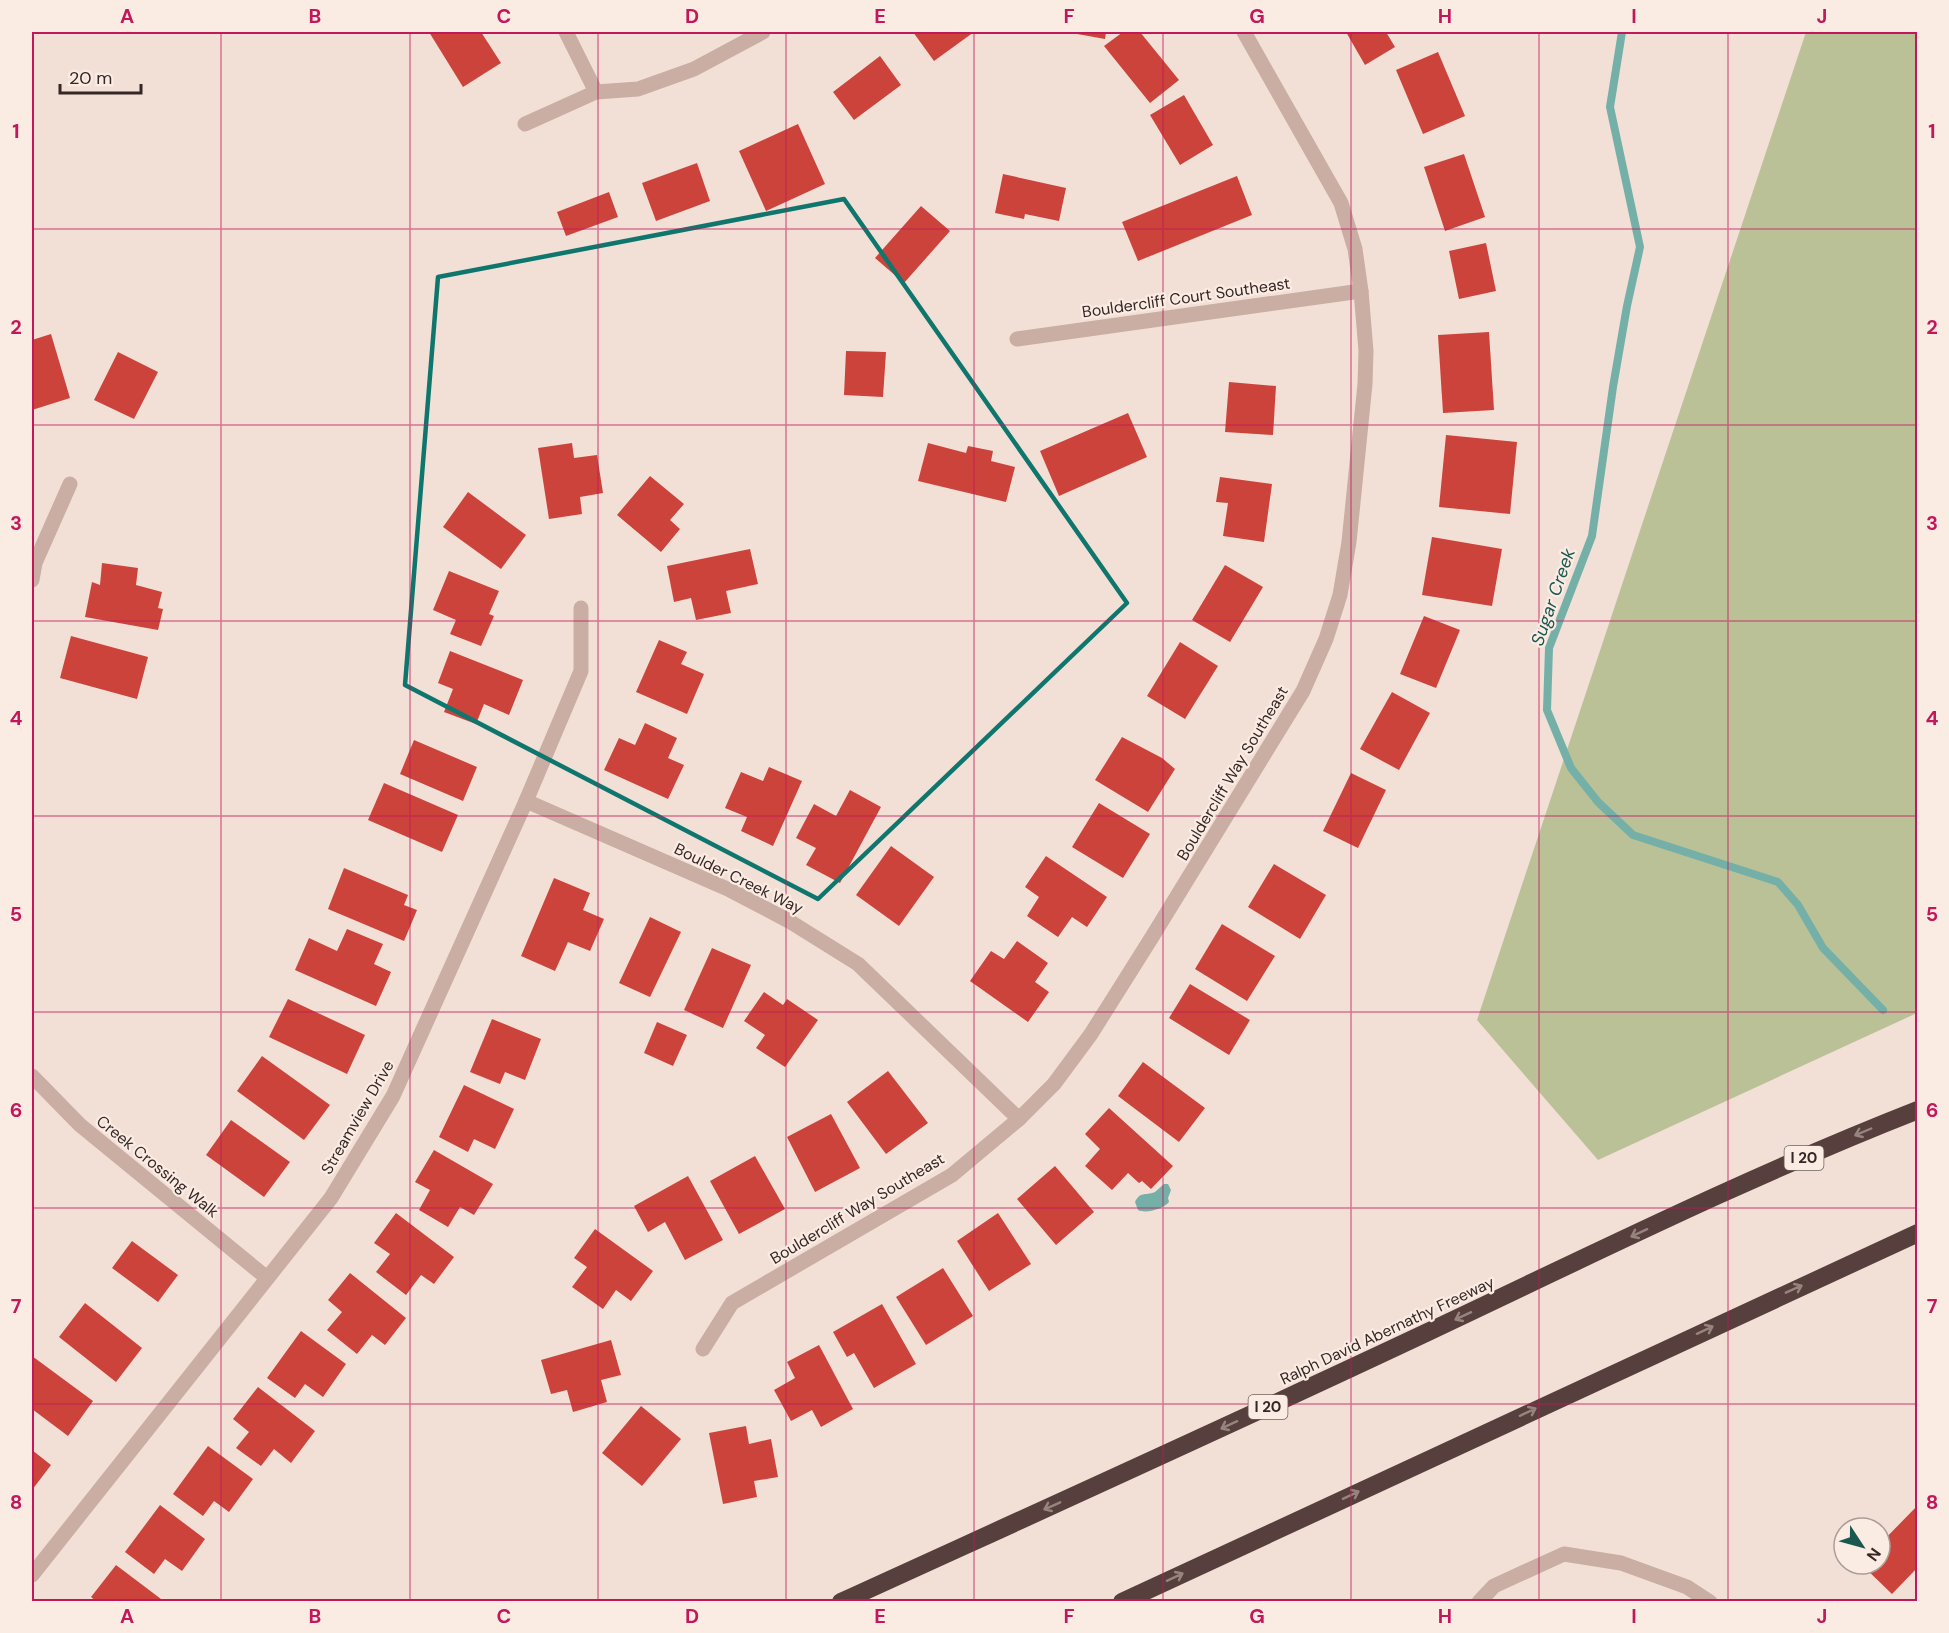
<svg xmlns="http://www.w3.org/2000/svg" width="1949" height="1633" viewBox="0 0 1949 1633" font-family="'DM Sans',sans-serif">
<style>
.green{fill:#bbc197}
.water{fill:#75b0a8}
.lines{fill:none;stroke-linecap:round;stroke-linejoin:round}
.stream{stroke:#75b0a8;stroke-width:8}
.building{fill:#cc433b}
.minor{stroke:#caada3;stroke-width:15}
.highway{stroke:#563f3c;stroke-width:18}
.oneway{stroke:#98847f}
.marked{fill:none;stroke:#0f766e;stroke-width:4.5;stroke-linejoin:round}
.grid{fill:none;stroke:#c2185b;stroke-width:1.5;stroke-opacity:0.55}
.labels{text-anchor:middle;stroke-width:4.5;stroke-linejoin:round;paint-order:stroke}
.shield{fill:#faebe3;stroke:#70625e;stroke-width:1.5}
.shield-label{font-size:15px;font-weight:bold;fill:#352725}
.street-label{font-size:16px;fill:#352725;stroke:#faebe3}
.water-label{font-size:18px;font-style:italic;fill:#195850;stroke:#faebe3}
.neatline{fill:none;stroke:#c2185b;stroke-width:2}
.grid-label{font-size:20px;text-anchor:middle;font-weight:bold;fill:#c2185b}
</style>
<rect width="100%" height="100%" fill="#f2e0d7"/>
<!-- green -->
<polygon class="green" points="1806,32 1917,32 1917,1013 1598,1160 1477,1020"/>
<!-- water -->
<path class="water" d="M 1164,1184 L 1168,1184 L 1171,1190 L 1168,1198 L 1169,1202 C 1163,1209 1146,1214 1138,1210 L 1135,1202 C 1141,1191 1144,1196 1155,1192 Z"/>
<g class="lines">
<!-- stream -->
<polyline class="stream" points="1622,32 1610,107 1640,247 1627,306 1613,387 1592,536 1549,648 1547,710 1571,768 1598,802 1633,835 1778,882 1798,905 1823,948 1883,1010"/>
</g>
<!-- building -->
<g class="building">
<polygon points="429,32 481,32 501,63 463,87"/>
<polygon points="913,32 974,32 934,61"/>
<polygon points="1066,32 1106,32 1105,39"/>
<polygon points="1123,32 1140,32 1179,80 1150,103 1104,46"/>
<polygon points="1346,32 1386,32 1395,47 1365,65"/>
<polygon points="1438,52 1465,116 1423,134 1396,70"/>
<polygon points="880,56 901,85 854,120 833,92"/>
<polygon points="1184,95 1213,145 1180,165 1150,115"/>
<polygon points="798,124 825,184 766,211 739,151"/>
<polygon points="1464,154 1485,217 1445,231 1424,167"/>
<polygon points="697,163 710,201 656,221 642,183"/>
<polygon points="1003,174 1066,188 1059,221 1025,214 1024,219 995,213"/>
<polygon points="1237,176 1252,215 1138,261 1122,222"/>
<polygon points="609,192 618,217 566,236 557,212"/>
<polygon points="921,206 950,231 904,283 875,258"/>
<polygon points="1486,243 1496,291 1459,299 1449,251"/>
<polygon points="1489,332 1494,410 1443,413 1438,335"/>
<polygon points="51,334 70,398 32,410 32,340"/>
<polygon points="846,351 886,352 883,397 844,395"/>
<polygon points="118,352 158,372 134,419 94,400"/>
<polygon points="1229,382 1276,386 1273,435 1225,432"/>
<polygon points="1128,413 1147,457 1059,496 1040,451"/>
<polygon points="1446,435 1517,442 1510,514 1439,507"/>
<polygon points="572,443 574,458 597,455 603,493 580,497 582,514 549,519 538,448"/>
<polygon points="928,443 966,453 968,446 993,451 991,461 1015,467 1006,502 918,481"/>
<polygon points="650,476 684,504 670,520 680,529 661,552 617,515"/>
<polygon points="1220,477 1272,484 1264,542 1223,536 1228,503 1216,502"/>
<polygon points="468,492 526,535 501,569 443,527"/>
<polygon points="1432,537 1502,549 1492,606 1422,595"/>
<polygon points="750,549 758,584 726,591 731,613 696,620 691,598 674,602 667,566"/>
<polygon points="102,563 138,568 136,585 162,592 158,608 163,609 158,630 85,617 92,582 100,585"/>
<polygon points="1225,565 1263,587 1230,642 1192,620"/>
<polygon points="449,571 499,591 489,614 494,616 481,646 450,634 456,620 433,610"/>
<polygon points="1424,616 1460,630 1436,688 1400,674"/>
<polygon points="71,636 148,657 137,699 60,678"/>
<polygon points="659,640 687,652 681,664 704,674 687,714 636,692"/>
<polygon points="1180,642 1218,666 1185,719 1147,696"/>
<polygon points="450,651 523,680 509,715 484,704 476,724 444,712 453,689 438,683"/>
<polygon points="1392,692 1430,713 1399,770 1360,749"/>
<polygon points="645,723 677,738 668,758 684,765 668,799 604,770 619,738 635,745"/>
<polygon points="1122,737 1162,758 1175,769 1148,812 1095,780"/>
<polygon points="414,740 477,767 463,801 400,774"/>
<polygon points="769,767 802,781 773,846 741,831 747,817 725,808 741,772 763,781"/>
<polygon points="1351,773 1386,790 1358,848 1323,831"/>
<polygon points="384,783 458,815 442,852 368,820"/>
<polygon points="850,790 881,807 840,883 806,865 816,848 796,838 814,804 836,816"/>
<polygon points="1099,803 1150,834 1123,878 1072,847"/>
<polygon points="891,846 934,877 899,926 856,895"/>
<polygon points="1046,856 1107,897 1087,927 1072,917 1058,937 1027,916 1039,897 1025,887"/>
<polygon points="1274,864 1326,895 1300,939 1248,907"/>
<polygon points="344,868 408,895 404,905 417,910 404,941 328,909"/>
<polygon points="554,878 590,893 583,910 604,919 590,951 568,942 555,971 521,956"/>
<polygon points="650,917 681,932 650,997 619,983"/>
<polygon points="1222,924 1275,956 1247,1001 1195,969"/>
<polygon points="347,929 383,944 374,964 391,972 376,1006 295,970 309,938 337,951"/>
<polygon points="1017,941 1048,963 1035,982 1049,992 1028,1022 970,981 991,951 1004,959"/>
<polygon points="712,948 751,965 723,1028 684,1010"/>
<polygon points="1190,984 1250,1020 1229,1055 1169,1018"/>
<polygon points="764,992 783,1005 787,999 818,1020 785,1067 756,1048 765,1035 744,1021"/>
<polygon points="288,999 365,1035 347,1074 269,1037"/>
<polygon points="492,1019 541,1039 525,1080 505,1072 500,1084 470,1072"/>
<polygon points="657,1022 687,1035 673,1066 644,1053"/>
<polygon points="262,1056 330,1105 304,1140 237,1091"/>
<polygon points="1143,1062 1205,1108 1179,1142 1118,1096"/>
<polygon points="888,1071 928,1123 886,1154 847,1102"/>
<polygon points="464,1085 514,1109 495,1149 474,1139 468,1152 439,1137"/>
<polygon points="1109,1108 1173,1166 1151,1189 1142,1181 1139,1183 1128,1173 1112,1190 1085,1166 1100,1149 1085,1134"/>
<polygon points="831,1114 860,1168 815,1192 787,1137"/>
<polygon points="231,1120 290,1162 264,1197 206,1155"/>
<polygon points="434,1150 493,1184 474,1215 460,1207 448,1227 419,1210 430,1190 415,1182"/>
<polygon points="755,1156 785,1209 739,1234 710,1181"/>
<polygon points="1055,1166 1094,1212 1056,1245 1017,1199"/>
<polygon points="688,1176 723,1240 685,1260 665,1222 648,1232 634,1206"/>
<polygon points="396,1213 454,1257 434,1284 421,1275 406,1295 376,1272 390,1254 374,1243"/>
<polygon points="998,1213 1031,1264 989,1291 957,1241"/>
<polygon points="595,1229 653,1271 631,1301 616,1290 603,1309 572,1287 587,1267 574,1258"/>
<polygon points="132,1241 178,1275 158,1302 112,1268"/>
<polygon points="943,1268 973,1316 926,1345 896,1297"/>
<polygon points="350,1273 406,1318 385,1345 372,1335 357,1354 327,1330 342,1312 328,1300"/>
<polygon points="85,1303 142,1348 116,1382 59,1337"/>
<polygon points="882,1304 916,1364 874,1388 854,1353 847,1357 833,1332"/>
<polygon points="301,1331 346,1364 323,1397 305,1384 295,1398 267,1378"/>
<polygon points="611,1340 621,1375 601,1380 607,1402 573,1412 567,1390 551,1394 541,1360"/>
<polygon points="819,1345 853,1409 821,1427 812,1410 791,1421 774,1390 795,1378 787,1362"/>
<polygon points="32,1356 93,1401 68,1436 32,1409"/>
<polygon points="258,1387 315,1431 291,1463 274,1449 261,1466 236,1448 249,1432 233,1419"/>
<polygon points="641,1406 681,1439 642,1486 602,1453"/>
<polygon points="746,1426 749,1444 771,1439 778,1477 754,1481 757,1497 723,1504 709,1433"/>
<polygon points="208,1446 253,1479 229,1512 214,1501 203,1516 173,1494"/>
<polygon points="32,1450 51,1465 32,1490"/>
<polygon points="160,1505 205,1539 182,1571 165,1559 154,1574 125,1552"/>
<polygon points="1918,1505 1918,1567 1892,1594 1861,1564 1880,1564 1880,1544"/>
<polygon points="116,1565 165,1602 97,1602 91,1597"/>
</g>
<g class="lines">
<!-- minor -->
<g class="minor">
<polyline points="566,32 596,92"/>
<polyline points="525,124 596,92 638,89 694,69 763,32"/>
<polyline points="1017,339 1361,291"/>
<polyline points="32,580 35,563 70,484"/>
<polyline points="526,801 730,890 789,921 858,964 1019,1119"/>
<polyline points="32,1076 80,1125 267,1278"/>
<polyline points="703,1349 732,1303 952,1175 1019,1119 1054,1084 1091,1034 1152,937 1303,691 1326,639 1340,595 1349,542 1365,384 1366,351 1361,291 1355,249 1341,203 1244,32"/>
<polyline points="32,1575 331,1198 393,1096 526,801 581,671 581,608"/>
<polyline points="1479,1602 1494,1586 1564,1554 1621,1563 1687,1587 1710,1602"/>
</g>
<!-- highway -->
<g class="highway">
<path d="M 841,1602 C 1038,1512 1235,1423 1430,1331 C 1591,1255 1752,1175 1918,1110"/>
<polyline points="1122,1602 1918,1233"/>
</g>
</g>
<!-- one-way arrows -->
<defs><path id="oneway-shaft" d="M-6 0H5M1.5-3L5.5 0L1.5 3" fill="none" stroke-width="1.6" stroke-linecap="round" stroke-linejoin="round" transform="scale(1.5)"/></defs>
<g class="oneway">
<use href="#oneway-shaft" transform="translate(1863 1132) rotate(157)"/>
<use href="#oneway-shaft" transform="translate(1639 1233) rotate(155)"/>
<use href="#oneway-shaft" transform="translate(1794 1289) rotate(-24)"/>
<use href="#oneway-shaft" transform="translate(1463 1316) rotate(155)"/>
<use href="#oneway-shaft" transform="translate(1705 1330) rotate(-25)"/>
<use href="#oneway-shaft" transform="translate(1528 1412) rotate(-25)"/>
<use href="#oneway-shaft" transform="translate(1229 1425) rotate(155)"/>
<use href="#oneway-shaft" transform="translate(1351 1495) rotate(-25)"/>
<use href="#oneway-shaft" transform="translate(1052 1506) rotate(156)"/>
<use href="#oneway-shaft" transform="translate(1175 1577) rotate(-25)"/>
</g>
<!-- marked area -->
<path class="marked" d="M 844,199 L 1127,603 L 818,899 L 405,685 L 438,277 Z"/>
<!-- grid -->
<path class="grid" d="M 221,32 L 221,1602M 410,32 L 410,1602M 598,32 L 598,1602M 786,32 L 786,1602M 974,32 L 974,1602M 1163,32 L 1163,1602M 1351,32 L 1351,1602M 1539,32 L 1539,1602M 1728,32 L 1728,1602M 32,229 L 1918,229M 32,425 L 1918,425M 32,621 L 1918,621M 32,816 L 1918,816M 32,1012 L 1918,1012M 32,1208 L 1918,1208M 32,1404 L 1918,1404"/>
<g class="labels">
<!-- shield labels -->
<g class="shield">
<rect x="1784.5" y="1146" width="39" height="24" rx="4.5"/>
<rect x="1248.5" y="1395" width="39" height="24" rx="4.5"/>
</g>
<g class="shield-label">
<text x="1804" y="1163">I 20</text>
<text x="1268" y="1412">I 20</text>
</g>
<!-- street labels -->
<g class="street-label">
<text transform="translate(1186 297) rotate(-8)" y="6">Bouldercliff Court Southeast</text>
<text transform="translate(1232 773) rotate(-59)" y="6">Bouldercliff Way Southeast</text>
<text transform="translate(739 878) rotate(26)" y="6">Boulder Creek Way</text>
<text transform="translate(357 1117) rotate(-60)" y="6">Streamview Drive</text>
<text transform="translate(158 1166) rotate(39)" y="6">Creek Crossing Walk</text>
<text transform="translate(857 1208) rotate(-31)" y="6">Bouldercliff Way Southeast</text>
<text transform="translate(1387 1330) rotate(-25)" y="6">Ralph David Abernathy Freeway</text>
</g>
<!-- water labels -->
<g class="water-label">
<text transform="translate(1553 597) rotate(-71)" y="6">Sugar Creek</text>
</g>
</g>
<!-- border -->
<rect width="1949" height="1633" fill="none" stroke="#faebe3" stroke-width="66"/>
<!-- north arrow -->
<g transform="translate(1862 1546) rotate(126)"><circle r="28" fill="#faebe3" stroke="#ab9d97" stroke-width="1.5"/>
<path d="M0-4.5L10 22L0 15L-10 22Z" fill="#195850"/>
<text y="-9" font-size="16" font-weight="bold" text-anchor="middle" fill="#352725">N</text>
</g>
<!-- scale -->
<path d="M60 84v9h81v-9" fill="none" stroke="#352725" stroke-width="3"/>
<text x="69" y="84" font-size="18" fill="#352725" stroke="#faebe3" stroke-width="4.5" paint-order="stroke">20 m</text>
<rect x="33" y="33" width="1883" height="1567" class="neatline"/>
<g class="grid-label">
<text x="127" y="23">A</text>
<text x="315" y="23">B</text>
<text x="504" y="23">C</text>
<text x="692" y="23">D</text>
<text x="880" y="23">E</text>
<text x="1069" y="23">F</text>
<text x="1257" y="23">G</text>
<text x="1445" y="23">H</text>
<text x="1634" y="23">I</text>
<text x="1822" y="23">J</text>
<text x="16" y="138">1</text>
<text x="1932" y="138">1</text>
<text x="16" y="334">2</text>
<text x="1932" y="334">2</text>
<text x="16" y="530">3</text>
<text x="1932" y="530">3</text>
<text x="16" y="725">4</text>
<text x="1932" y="725">4</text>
<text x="16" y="921">5</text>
<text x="1932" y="921">5</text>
<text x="16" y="1117">6</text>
<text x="1932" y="1117">6</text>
<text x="16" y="1313">7</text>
<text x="1932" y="1313">7</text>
<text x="16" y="1509">8</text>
<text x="1932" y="1509">8</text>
<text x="127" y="1623">A</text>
<text x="315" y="1623">B</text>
<text x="504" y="1623">C</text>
<text x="692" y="1623">D</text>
<text x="880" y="1623">E</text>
<text x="1069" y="1623">F</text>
<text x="1257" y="1623">G</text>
<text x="1445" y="1623">H</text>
<text x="1634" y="1623">I</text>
<text x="1822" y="1623">J</text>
</g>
</svg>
